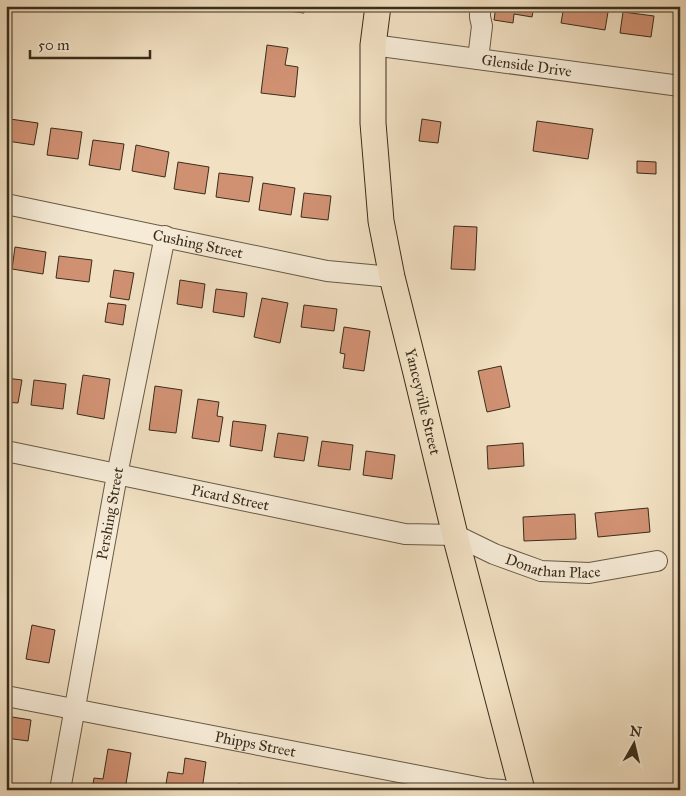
<svg xmlns="http://www.w3.org/2000/svg" width="686" height="796" viewBox="0 0 686 796" font-family="'IM FELL Great Primer',serif">
<style>
.building{fill:#d09173;stroke:#3a2d1b}
.lines{fill:none;stroke-linecap:round;stroke-linejoin:round}
.minor-casing{stroke:#685a45;stroke-width:22}
.major-casing{stroke:#3a2d1b;stroke-width:27}
.minor{stroke:#f6ebd7;stroke-width:20}
.major{stroke:#f1e0c2;stroke-width:25}
.labels{text-anchor:middle;stroke-width:4;stroke-linejoin:round;paint-order:stroke}
.street-label{font-size:15px;fill:#3a2d1b;stroke:#f6ebd7}
</style>
<rect width="100%" height="100%" fill="#f1e0c2"/>
<filter id="stains"><feTurbulence type="fractalNoise" baseFrequency=".004" numOctaves="4"/><feColorMatrix values="0 0 0 0 .2 0 0 0 0 .09 0 0 0 0 .02 0 0 0 .5 -.17"/></filter>
<radialGradient id="worn" r=".72"><stop offset=".6" stop-color="#630" stop-opacity="0"/><stop offset="1" stop-color="#630" stop-opacity=".3"/></radialGradient>
<!-- building -->
<g class="building">
<polygon points="272,6 305,6 304,13 272,9"/>
<polygon points="496,6 534,6 532,17 514,14 513,23 494,20"/>
<polygon points="564,6 609,6 605,30 561,23"/>
<polygon points="623,12 654,16 651,37 620,33"/>
<polygon points="267,45 288,48 285,65 298,67 295,97 261,93"/>
<polygon points="10,119 38,123 34,145 7,141"/>
<polygon points="422,119 441,122 438,143 419,141"/>
<polygon points="537,121 593,129 588,159 533,151"/>
<polygon points="51,128 82,132 78,159 47,155"/>
<polygon points="93,140 124,144 120,170 89,165"/>
<polygon points="136,145 169,152 165,177 132,171"/>
<polygon points="637,161 656,162 656,174 637,173"/>
<polygon points="178,162 209,167 205,194 174,189"/>
<polygon points="219,173 253,177 249,202 216,197"/>
<polygon points="263,183 295,188 291,215 259,210"/>
<polygon points="304,193 331,196 328,220 301,217"/>
<polygon points="454,226 477,227 475,270 451,269"/>
<polygon points="15,247 46,252 43,274 12,269"/>
<polygon points="59,256 92,260 89,282 56,278"/>
<polygon points="114,270 134,273 129,300 110,297"/>
<polygon points="180,280 205,284 202,308 177,304"/>
<polygon points="216,289 247,293 244,317 213,312"/>
<polygon points="262,298 288,303 280,343 254,337"/>
<polygon points="108,303 126,305 123,325 105,322"/>
<polygon points="304,305 337,309 334,331 301,327"/>
<polygon points="344,327 370,331 364,371 343,368 345,354 340,353"/>
<polygon points="501,366 510,407 487,412 478,371"/>
<polygon points="83,375 110,379 104,419 77,414"/>
<polygon points="6,378 22,380 18,403 6,402"/>
<polygon points="34,380 66,384 63,409 31,405"/>
<polygon points="155,386 182,390 176,433 149,430"/>
<polygon points="198,399 219,402 217,416 223,417 219,442 192,438"/>
<polygon points="233,421 266,425 262,451 230,446"/>
<polygon points="278,433 308,437 304,461 274,457"/>
<polygon points="322,441 353,445 350,470 318,466"/>
<polygon points="523,443 524,466 488,469 487,446"/>
<polygon points="366,451 395,455 392,479 363,475"/>
<polygon points="648,508 650,532 598,537 595,513"/>
<polygon points="575,514 576,539 524,541 523,517"/>
<polygon points="6,619 11,620 6,646"/>
<polygon points="32,625 55,630 49,663 26,659"/>
<polygon points="6,716 31,720 28,741 6,738"/>
<polygon points="108,749 131,753 125,790 92,790 94,778 103,779"/>
<polygon points="185,758 206,762 202,790 165,790 168,772 183,774"/>
<polygon points="238,784 277,789 277,790 237,790"/>
</g>
<g class="lines">
<!-- minor casing -->
<g class="minor-casing">
<g id="minor">
<path id="s1" d="M 373,45 L 680,86"/>
<polyline points="478,59 482,26 480,17 480,6"/>
<path id="s2" d="M 6,204 L 327,271 L 392,277"/>
<path id="s3" d="M 6,451 L 405,534 L 455,535 L 494,554 L 541,571 L 589,573 L 657,561"/>
<path id="s4" d="M 6,696 L 487,789 L 503,790"/>
<path id="s5" d="M 60,790 L 117,475 L 165,236"/>
</g>
</g>
<!-- major casing -->
<g class="major-casing">
<g id="major">
<path id="s6" d="M 378,6 L 373,45 L 373,123 L 381,221 L 392,277 L 415,369 L 455,535 L 522,790"/>
</g>
</g>
<!-- minor -->
<use href="#minor" class="minor"/>
<!-- major -->
<use href="#major" class="major"/>
</g>
<g class="labels">
<!-- street labels -->
<g class="street-label">
<text dy="5" stroke="none"><textPath href="#s1" startOffset="155">Glenside Drive</textPath></text>
<text dy="5" stroke="none"><textPath href="#s2" startOffset="196">Cushing Street</textPath></text>
<text dy="5" stroke="none"><textPath href="#s6" startOffset="401">Yanceyville Street</textPath></text>
<text dy="5" stroke="none"><textPath href="#s3" startOffset="229">Picard Street</textPath></text>
<text dy="5" stroke="none"><textPath href="#s5" startOffset="281">Pershing Street</textPath></text>
<text dy="5" stroke="none"><textPath href="#s3" startOffset="562">Donathan Place</textPath></text>
<text dy="5" stroke="none"><textPath href="#s4" startOffset="254">Phipps Street</textPath></text>
</g>
</g>
<!-- margin -->
<rect width="686" height="796" fill="none" stroke="#f1e0c2" stroke-width="25"/>
<rect x="8" y="8" width="671" height="781" fill="none" stroke="#3a2d1b" stroke-width="2.5"/>
<rect x="12" y="12" width="661" height="771" fill="none" stroke="#3a2d1b"/>
<!-- north arrow -->
<g transform="translate(634 744) rotate(8)" stroke="#f6ebd7" stroke-width="4" paint-order="stroke">
<path d="M0-4L9 19L0 12L-9 19Z" fill="#3a2d1b"/>
<text y="-8" font-size="14" font-weight="bold" text-anchor="middle" fill="#3a2d1b">N</text>
</g>
<!-- scale -->
<path d="M30 50v8h120v-8" fill="none" stroke="#3a2d1b" stroke-width="2.5"/>
<text x="38" y="50" font-size="15" fill="#3a2d1b" stroke="#f6ebd7" stroke-width="4" paint-order="stroke">50 m</text>
<rect width="100%" height="100%" filter="url(#stains)"/>
<rect width="100%" height="100%" fill="url(#worn)"/>
</svg>
